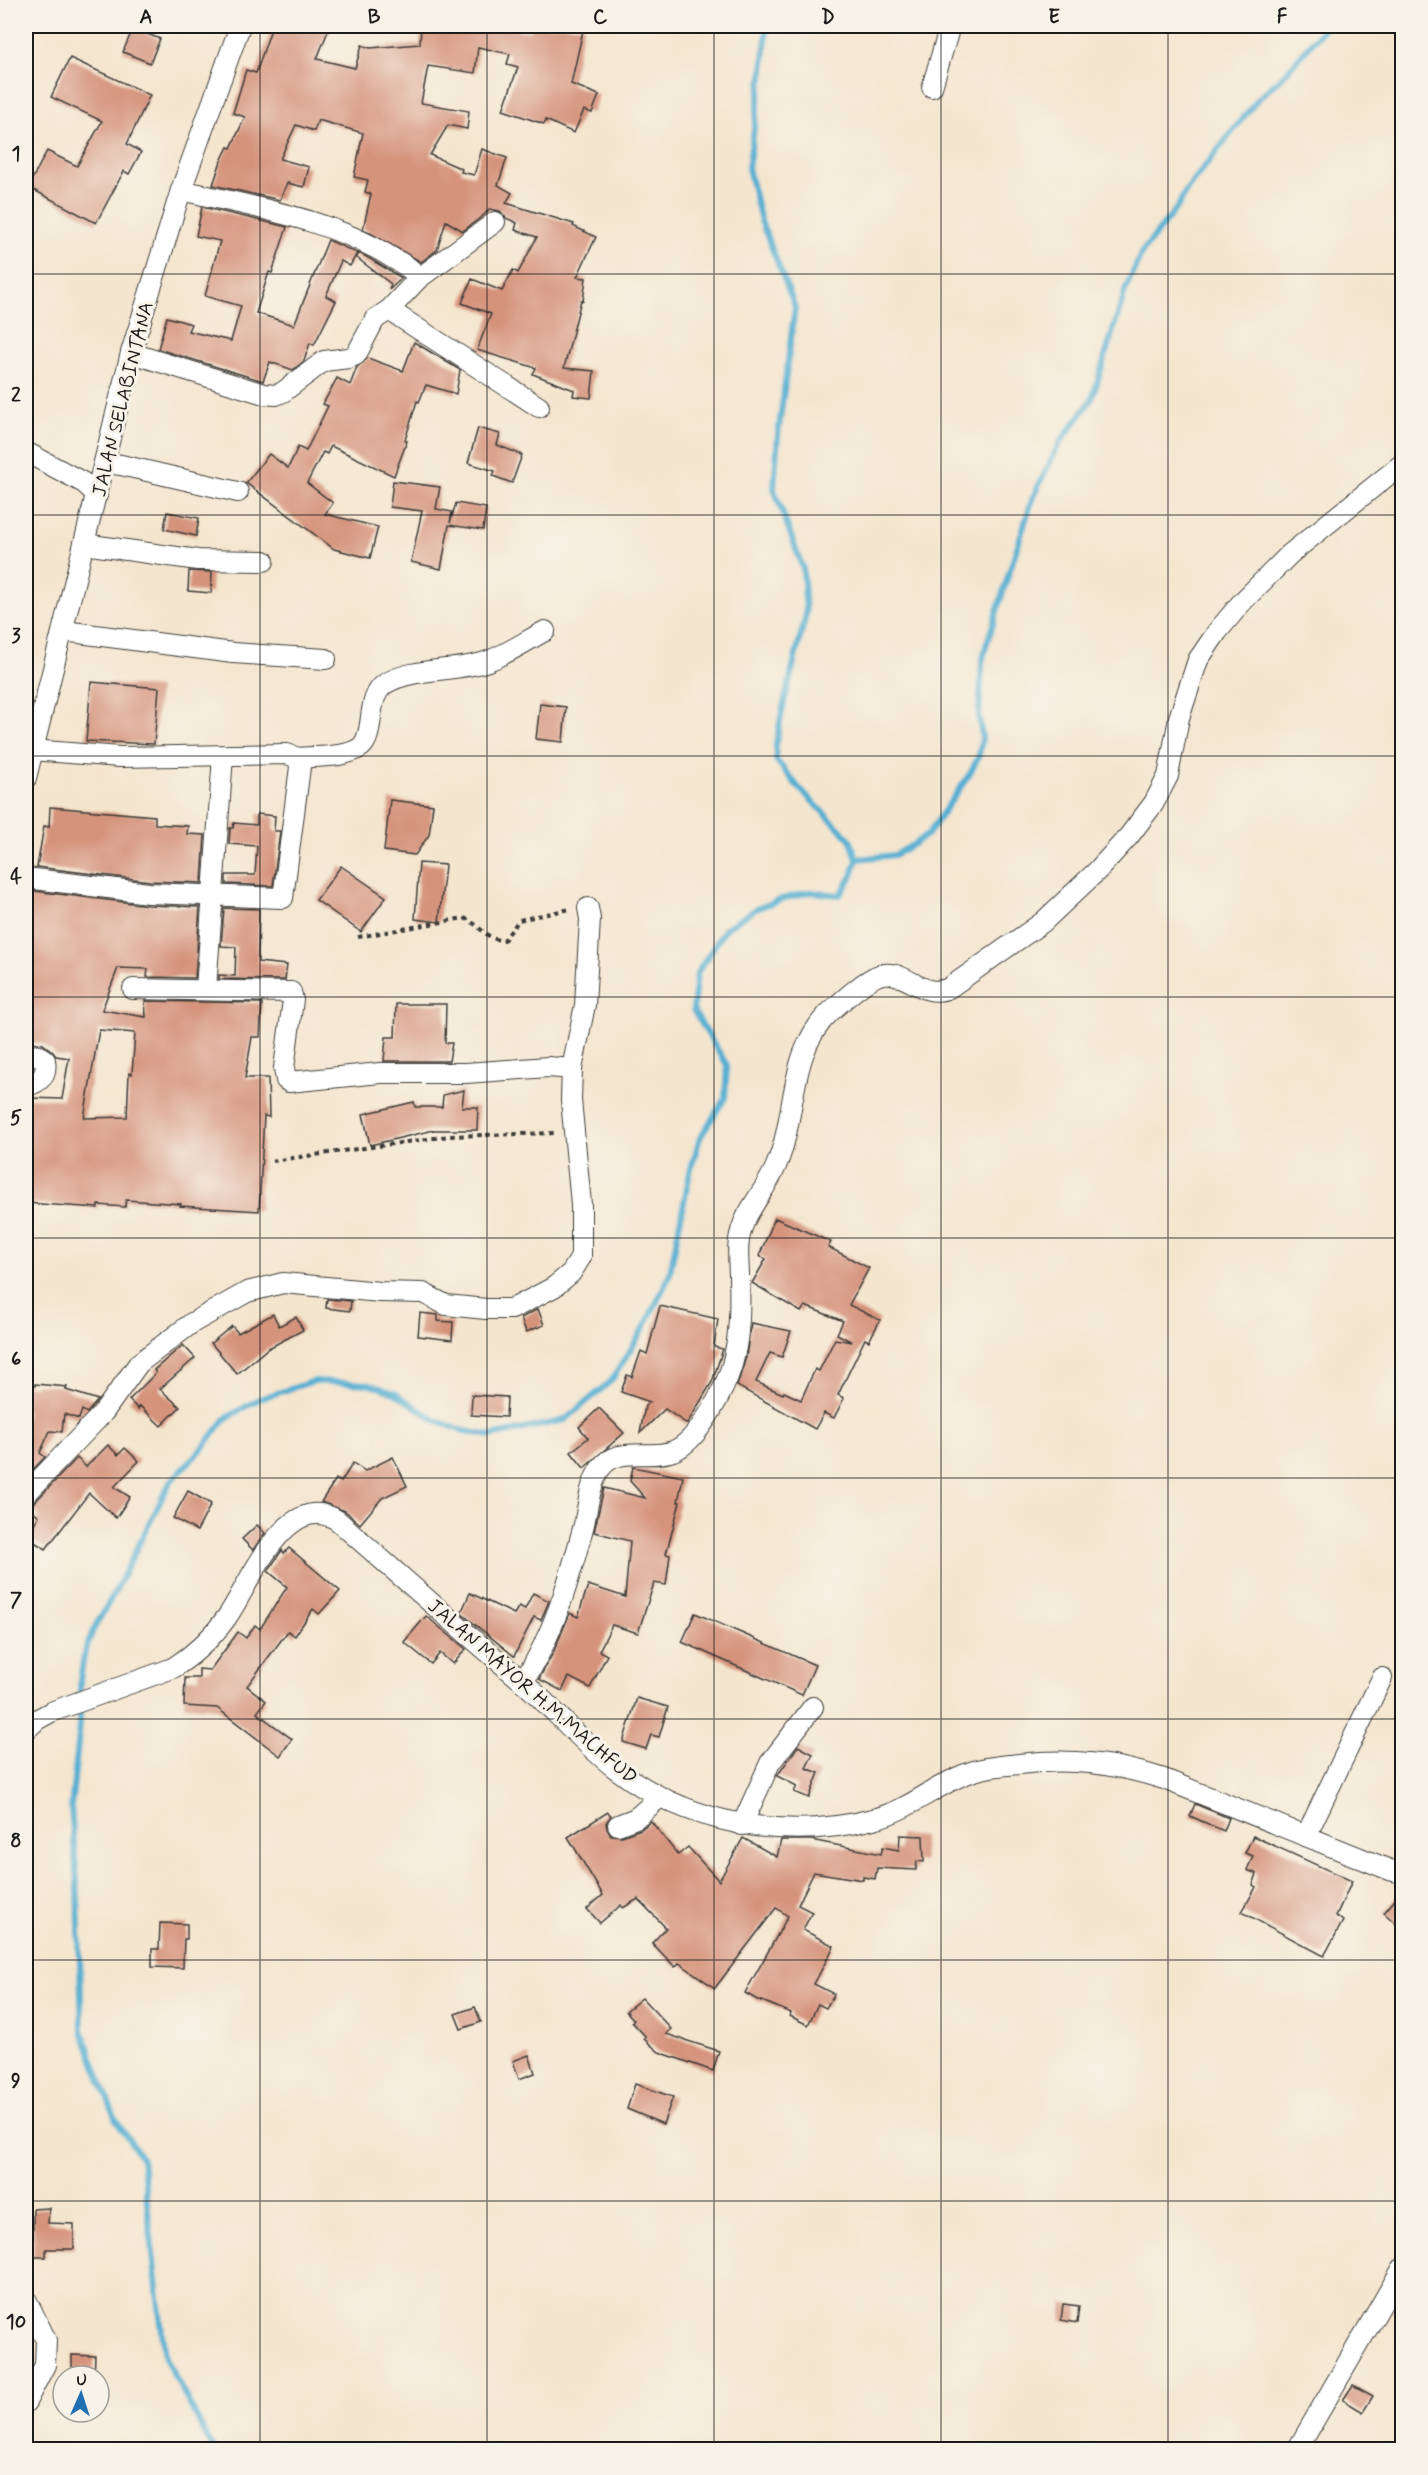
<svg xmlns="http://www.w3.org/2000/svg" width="1428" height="2475" viewBox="0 0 1428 2475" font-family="Mynerve,sans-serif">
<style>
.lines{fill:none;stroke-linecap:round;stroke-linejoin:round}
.stream{stroke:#54afd2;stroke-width:6}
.building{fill:#d5937c;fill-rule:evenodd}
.minor-casing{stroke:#3c3a37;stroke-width:22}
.path{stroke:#3c3a37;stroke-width:4;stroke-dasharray:4.5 4.5;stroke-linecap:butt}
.minor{stroke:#fff;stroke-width:20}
.grid{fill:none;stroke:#1c1c1c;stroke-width:1.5;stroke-opacity:0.55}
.labels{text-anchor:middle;stroke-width:6;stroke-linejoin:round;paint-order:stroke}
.street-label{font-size:20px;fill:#1c1c1c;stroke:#f7f3e8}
.neatline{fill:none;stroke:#1c1c1c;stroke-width:2}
.grid-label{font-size:20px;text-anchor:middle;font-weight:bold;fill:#1c1c1c}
</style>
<rect width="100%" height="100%" fill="#f7f3e8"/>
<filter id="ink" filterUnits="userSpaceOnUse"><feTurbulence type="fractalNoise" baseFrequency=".0167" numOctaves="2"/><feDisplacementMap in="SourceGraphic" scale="12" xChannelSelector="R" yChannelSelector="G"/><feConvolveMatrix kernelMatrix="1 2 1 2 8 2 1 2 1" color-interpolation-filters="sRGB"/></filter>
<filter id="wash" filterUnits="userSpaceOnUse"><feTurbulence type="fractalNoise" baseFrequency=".008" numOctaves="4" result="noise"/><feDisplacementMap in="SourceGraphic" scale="24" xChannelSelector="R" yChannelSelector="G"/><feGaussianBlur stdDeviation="1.35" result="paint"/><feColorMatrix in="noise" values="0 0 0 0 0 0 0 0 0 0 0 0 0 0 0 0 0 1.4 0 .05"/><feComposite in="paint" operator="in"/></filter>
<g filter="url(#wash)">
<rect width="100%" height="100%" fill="#f4e5ce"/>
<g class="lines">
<!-- stream -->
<g class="stream">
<polyline points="857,859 895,855 914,844 929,833 971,772 979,755 982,738 979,717 982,663 986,646 1033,497 1059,444 1092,399 1126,288 1142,252 1178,206 1187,189 1258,99 1285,74 1326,26"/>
<polyline points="214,2450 165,2358 142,2159 116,2120 82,2031 78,1894 71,1807 80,1725 80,1680 84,1655 93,1630 116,1590 170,1482 202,1449 226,1418 259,1399 314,1381 369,1384 395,1393 435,1420 460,1430 491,1436 565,1420 611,1381 644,1328 669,1277 690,1172 700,1138 725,1098 727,1065 693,1010 697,973 726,928 756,909 782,899 809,892 840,895 852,876 857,859 850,839 799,788 776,760 776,743 783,707 806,614 803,569 774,489 778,435 795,307 761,221 748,168 763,71 767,26"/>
</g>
</g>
<g id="blocks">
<!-- building -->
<g class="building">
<polygon points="272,26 330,26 317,59 355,68 362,45 370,48 420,44 421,26 500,26 529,32 530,26 584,26 571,84 599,95 592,113 584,110 574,133 546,120 544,124 503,110 518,67 507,64 510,54 478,47 475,73 428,66 421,103 469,111 467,129 448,125 430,155 462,169 461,172 474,175 482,149 507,158 498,185 512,193 506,203 574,224 573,226 596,237 577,277 586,278 583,301 581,300 564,368 594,371 591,398 573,396 574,390 533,374 536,368 477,350 491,314 462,303 472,279 502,291 513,270 518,273 537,237 515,230 517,223 506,218 500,211 489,209 485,214 463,231 446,221 437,250 421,262 363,229 371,194 365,192 368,180 354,177 363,133 318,120 314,131 296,125 280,159 309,167 304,187 287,183 280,200 213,185 221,161 228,147 231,148 245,117 233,113 246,70 256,73"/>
<polygon points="133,28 160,39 150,63 123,52"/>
<polygon points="70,58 150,95 127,144 141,152 129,174 124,171 96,223 28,187 47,151 77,166 102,121 51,97"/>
<polygon points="202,207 287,227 272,273 269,272 256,313 294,325 328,240 357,253 350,266 341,261 326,296 336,301 314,345 310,343 304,361 293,370 270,362 263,381 158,349 167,317 191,324 188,331 231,341 241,306 205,296 220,241 196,236"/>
<polygon points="358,253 365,256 402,278 389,290 391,284 357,258"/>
<polygon points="414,342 460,370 456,394 426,385 419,402 417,401 405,440 407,441 394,476 331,446 327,454 323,452 307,483 333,503 325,514 378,527 370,558 334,549 246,483 269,454 288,468 298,447 306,451 328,406 323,404 337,378 350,385 357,367 368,358 403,371"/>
<polygon points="478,428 500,434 497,445 522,455 512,483 493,476 495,471 468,463"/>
<polygon points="393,481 440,487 436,509 452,512 450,523 456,503 486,508 483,530 449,525 441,569 411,562 422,511 390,507"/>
<polygon points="167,512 199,518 196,536 164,529"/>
<polygon points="189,571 212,572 211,593 188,591"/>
<polygon points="91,682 159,688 154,744 86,741"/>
<polygon points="540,704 566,707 563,742 536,739"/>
<polygon points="390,800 433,805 429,835 415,855 384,851"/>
<polygon points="50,807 155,816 155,824 188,826 187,834 205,835 202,883 150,881 37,867 44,826 49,827"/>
<polygon points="257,814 275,816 274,831 280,831 273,886 226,884 226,875 255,875 257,846 229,844 230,828 233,828 234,823 257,825"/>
<polygon points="419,863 445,865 439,922 415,919"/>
<polygon points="341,866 386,897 361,932 316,900"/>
<path d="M 26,890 L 148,905 L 200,907 L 195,978 L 147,977 L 148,969 L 118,968 L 102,1010 L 146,1017 L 145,1001 L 262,1003 L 260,1037 L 252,1037 L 245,1078 L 268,1078 L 269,1117 L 264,1116 L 259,1211 L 180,1206 L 181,1204 L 126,1200 L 125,1207 L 98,1205 L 98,1208 L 26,1203 L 26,1123 L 27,1123 L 29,1098 L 62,1099 L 69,1058 L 56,1056 L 52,1051 L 43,1044 L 26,1041 ZM 99,1030 L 135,1033 L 132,1074 L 129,1073 L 127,1117 L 84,1118 Z"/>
<polygon points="224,908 259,909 258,962 287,965 285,980 219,979 219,975 235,976 236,947 221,946"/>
<polygon points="396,1004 446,1004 445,1043 452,1043 449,1061 384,1061 386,1037 395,1037"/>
<polygon points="464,1090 462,1107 478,1107 477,1130 434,1130 370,1145 363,1114 414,1102 415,1107 442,1107 443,1095"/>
<polygon points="775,1218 831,1242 828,1247 869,1268 849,1305 880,1320 869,1341 865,1339 838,1395 844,1398 834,1418 824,1413 815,1429 737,1386 746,1357 751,1323 791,1331 782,1357 770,1353 756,1382 783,1394 784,1392 801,1400 815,1369 819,1371 835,1339 852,1342 837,1334 843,1321 805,1306 801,1312 752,1283 766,1259 759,1256"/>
<polygon points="327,1299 351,1301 350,1311 326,1308"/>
<polygon points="660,1306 718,1319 714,1347 723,1349 712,1382 687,1424 665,1409 640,1433 645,1406 650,1402 621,1392 627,1375 632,1377 641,1351 647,1354"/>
<polygon points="538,1309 544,1325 526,1332 521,1318"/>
<polygon points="420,1313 438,1315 438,1321 453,1322 452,1340 418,1336"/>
<polygon points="273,1314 279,1326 296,1317 303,1330 267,1349 237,1374 211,1343 232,1326 238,1333"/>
<polygon points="183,1345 195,1358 160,1389 180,1407 161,1426 140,1406 138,1409 129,1400 156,1373 154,1370"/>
<polygon points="35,1384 67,1387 66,1390 98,1400 87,1413 82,1410 79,1419 64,1414 62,1432 50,1431 40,1453 45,1457 26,1477 26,1385 35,1386"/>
<polygon points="472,1395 507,1397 506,1417 471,1415"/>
<polygon points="599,1408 624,1433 584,1468 571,1452 588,1438 579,1427"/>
<polygon points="108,1445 118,1455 125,1448 139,1461 114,1487 130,1497 116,1518 89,1493 46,1549 26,1537 39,1516 27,1506 35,1502 77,1458 86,1467"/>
<polygon points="393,1457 407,1486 382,1498 360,1524 345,1511 321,1502 336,1479 341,1482 353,1463 365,1471"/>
<polygon points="633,1467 683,1477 678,1502 680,1502 666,1554 670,1555 666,1585 654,1583 638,1633 612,1625 599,1651 607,1655 590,1688 569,1677 562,1691 539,1679 554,1651 570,1613 578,1617 588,1585 625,1597 630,1541 594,1532 604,1488 645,1498 630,1481"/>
<polygon points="188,1491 211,1504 197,1531 173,1518"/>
<polygon points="257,1525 265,1533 253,1550 242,1539"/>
<polygon points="289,1548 340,1591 319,1614 313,1609 295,1636 288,1631 247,1686 266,1701 257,1713 292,1739 280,1756 217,1708 184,1706 185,1678 199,1678 199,1669 210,1670 238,1632 246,1638 255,1625 260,1629 287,1587 268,1571 282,1550 284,1553"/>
<polygon points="470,1593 514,1614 519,1606 525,1609 533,1593 549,1601 541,1620 534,1617 514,1656 461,1613"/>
<polygon points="695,1613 815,1665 802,1695 682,1642"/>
<polygon points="426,1616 466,1649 453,1664 440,1653 431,1664 404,1642"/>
<polygon points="637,1698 668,1707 659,1737 651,1735 646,1749 623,1742"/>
<polygon points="798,1746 813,1754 806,1768 819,1773 809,1798 794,1792 797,1786 777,1776"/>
<polygon points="1195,1804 1229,1818 1224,1831 1190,1816"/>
<polygon points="608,1812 611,1816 606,1823 607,1829 611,1835 622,1836 641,1829 651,1821 678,1855 688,1847 719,1881 743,1838 777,1857 781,1840 811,1840 881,1854 883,1847 899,1850 900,1835 923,1836 924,1862 917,1861 916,1870 877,1868 875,1879 863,1877 863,1880 814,1872 798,1905 812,1912 803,1930 834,1946 814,1984 834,1994 826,2008 818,2004 808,2025 790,2016 791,2013 762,2001 761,2002 745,1993 788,1916 776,1908 715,1988 679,1963 675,1967 652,1943 666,1928 638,1899 623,1908 621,1905 600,1923 587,1909 603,1895 568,1837"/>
<polygon points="1253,1836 1352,1881 1336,1916 1343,1921 1324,1956 1242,1912 1256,1887 1253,1885 1257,1874 1247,1870 1253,1856 1245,1853"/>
<polygon points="1402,1891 1402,1929 1384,1913"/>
<polygon points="160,1923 187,1924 187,1939 184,1939 183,1968 152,1967 152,1949 159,1949"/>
<polygon points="642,1998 671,2029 666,2034 719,2051 713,2071 659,2052 644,2039 646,2037 632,2022 634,2020 626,2011"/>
<polygon points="475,2007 481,2022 461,2029 455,2014"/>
<polygon points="529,2055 535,2073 519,2079 513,2061"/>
<polygon points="635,2084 673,2097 663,2124 627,2109"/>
<polygon points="49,2208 48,2223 74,2224 74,2249 46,2249 46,2257 33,2257 33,2209"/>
<polygon points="1063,2304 1079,2306 1077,2323 1061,2320"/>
<polygon points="72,2355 95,2356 94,2376 72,2376"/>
<polygon points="1353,2385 1373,2396 1363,2412 1343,2400"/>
</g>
</g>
</g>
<g filter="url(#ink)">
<use href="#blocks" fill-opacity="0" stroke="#3c3a37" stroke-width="1.5"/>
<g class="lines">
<!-- minor casing -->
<g class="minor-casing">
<g id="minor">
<polyline points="932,87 950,26"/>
<path d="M 181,190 C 253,207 332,219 394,259 C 403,264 414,269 418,279"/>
<polyline points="389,310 539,407"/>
<polyline points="131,353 264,394 276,395 283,392 324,361 349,358 356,355 375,319 389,310 418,279 495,222"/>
<polyline points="26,452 84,483 97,495"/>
<polyline points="104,463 121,465 238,492"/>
<polyline points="84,544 198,560 264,561"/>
<polyline points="64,631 233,653 326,659"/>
<path d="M 298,758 C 316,756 346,758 361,747 C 376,734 365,698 385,684 C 411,667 459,672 488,661 C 507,654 526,641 545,631"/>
<polyline points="26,778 131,353 181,190 240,26"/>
<polyline points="26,878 149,893 283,898 300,767 298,758 287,754 120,757 32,750"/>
<polyline points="133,989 291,992 293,1000 284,1068 286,1080 289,1082 380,1073 466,1073 548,1067 572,1069"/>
<polyline points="206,989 223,756"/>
<path d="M 26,1053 L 40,1056 L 45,1060 C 48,1075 40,1083 26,1086"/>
<polyline points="26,1494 103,1413 139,1363 192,1323 247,1292 283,1283 380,1292 423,1293 446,1305 486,1309 512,1309 554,1287 571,1273 581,1257 581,1204 571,1100 572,1069 585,1005 590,919 588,908"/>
<path d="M 523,1682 C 553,1636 568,1584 582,1532 C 588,1512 588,1487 600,1469 C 616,1445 650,1460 673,1451 C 698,1442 725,1389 732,1365 C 740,1336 740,1307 739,1277 C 739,1265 737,1252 739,1240 C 743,1212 766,1191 776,1166 C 798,1115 787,1052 831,1011 C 842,1001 869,976 883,974 C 906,970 923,1000 949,988 L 1043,922 L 1097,871 L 1129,836 L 1154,803 L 1168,776 L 1179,718 L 1198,660 L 1217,632 L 1242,602 L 1290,554 L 1402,464"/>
<path d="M 26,1730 L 38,1719 L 51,1712 L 173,1668 C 195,1654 212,1638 227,1617 C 249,1586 285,1489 337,1520 C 398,1574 459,1628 521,1680 C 553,1708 581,1742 615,1768 C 687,1824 785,1842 873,1819 C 907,1811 932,1788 963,1775 C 981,1767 999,1766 1019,1764 C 1071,1758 1114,1763 1164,1779 L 1390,1870 L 1402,1873"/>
<polyline points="618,1825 636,1818 660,1797"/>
<polyline points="742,1825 770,1763 813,1707"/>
<polyline points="1306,1836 1382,1678"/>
<polyline points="26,2299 46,2340 45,2365 26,2402"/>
<polyline points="1297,2450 1402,2269"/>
</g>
</g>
<!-- path -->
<g class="path">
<path d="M 358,937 L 464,918 C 479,923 486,941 504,940 L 519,920 L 570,909"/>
<polyline points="272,1161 449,1136 555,1133"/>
</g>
<!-- minor -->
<use href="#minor" class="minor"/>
</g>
</g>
<!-- grid -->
<path class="grid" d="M 260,26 L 260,2450M 487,26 L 487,2450M 714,26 L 714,2450M 941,26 L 941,2450M 1168,26 L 1168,2450M 26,274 L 1402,274M 26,515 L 1402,515M 26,756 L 1402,756M 26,997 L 1402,997M 26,1238 L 1402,1238M 26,1478 L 1402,1478M 26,1719 L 1402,1719M 26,1960 L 1402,1960M 26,2201 L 1402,2201"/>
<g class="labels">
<!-- street labels -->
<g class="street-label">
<text transform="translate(122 399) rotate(-76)" y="7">JALAN SELABINTANA</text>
<text transform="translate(533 1691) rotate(41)" y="7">JALAN MAYOR H.M.MACHFUD</text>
</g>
</g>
<!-- margin -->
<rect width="1428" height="2475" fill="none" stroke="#f7f3e8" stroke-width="66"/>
<!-- north arrow -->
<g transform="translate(81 2394) rotate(3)"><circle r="28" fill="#f7f3e8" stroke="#9f9d96" stroke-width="1.5"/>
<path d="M0-4.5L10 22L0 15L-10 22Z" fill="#1f6fb2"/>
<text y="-9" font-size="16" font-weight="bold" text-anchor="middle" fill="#1c1c1c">U</text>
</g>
<rect x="33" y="33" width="1362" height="2409" class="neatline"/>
<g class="grid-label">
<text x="146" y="23">A</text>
<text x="374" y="23">B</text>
<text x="600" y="23">C</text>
<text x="828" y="23">D</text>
<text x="1054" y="23">E</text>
<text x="1282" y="23">F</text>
<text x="16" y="160">1</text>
<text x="16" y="401">2</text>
<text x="16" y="642">3</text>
<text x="16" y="883">4</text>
<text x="16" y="1124">5</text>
<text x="16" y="1365">6</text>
<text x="16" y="1606">7</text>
<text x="16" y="1847">8</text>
<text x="16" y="2087">9</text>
<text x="16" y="2328">10</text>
</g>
</svg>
